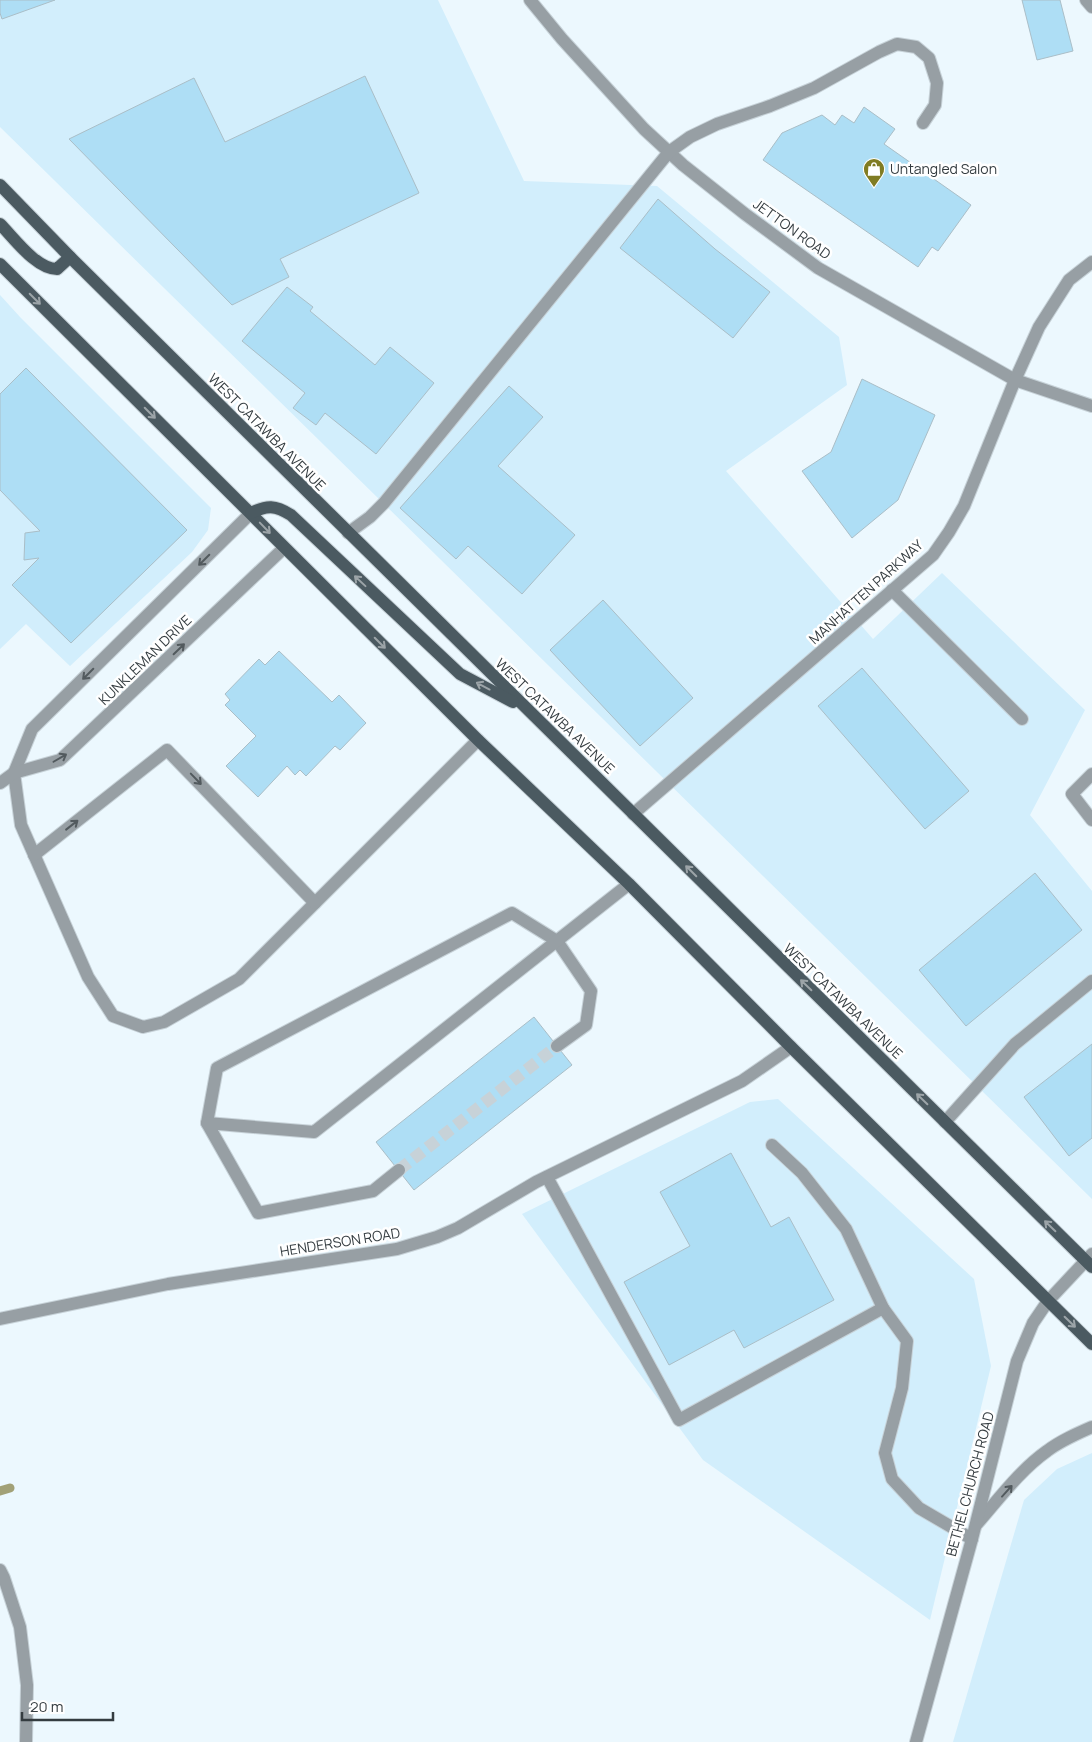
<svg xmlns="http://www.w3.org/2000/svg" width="1092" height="1742" viewBox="0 0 1092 1742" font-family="Manrope,sans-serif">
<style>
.built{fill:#d2eefc}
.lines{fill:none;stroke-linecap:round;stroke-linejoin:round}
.stream{stroke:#a2a177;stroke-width:9}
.building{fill:#aedef5;stroke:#aabec7}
.minor-tunnel{stroke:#c7d2d8;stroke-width:12;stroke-dasharray:12 6;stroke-linecap:butt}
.minor-casing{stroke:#c7d2d8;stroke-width:14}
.major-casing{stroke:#c7d2d8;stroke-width:14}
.minor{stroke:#979fa4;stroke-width:12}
.major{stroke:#4b5a61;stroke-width:12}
.oneway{stroke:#9ca4a8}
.oneway2{stroke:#525a5e}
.labels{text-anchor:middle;stroke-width:5;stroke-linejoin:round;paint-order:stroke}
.poi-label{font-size:14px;fill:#343c40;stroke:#fff;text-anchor:start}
.street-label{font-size:14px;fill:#343c40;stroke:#fff}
</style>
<rect width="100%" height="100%" fill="#ecf8fe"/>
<!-- built -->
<g class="built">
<polygon points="0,0 438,0 524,181 657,186 839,337 847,385 726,471 873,639 942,573 1085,710 1030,815 1092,891 1092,1199 0,127"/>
<polygon points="0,295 20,317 211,508 208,530 192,552 70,666 26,624 0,649"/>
<polygon points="778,1099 974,1279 991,1366 930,1620 703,1460 522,1214 750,1102"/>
<polygon points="1092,1453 1092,1742 953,1742 1024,1500 1057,1469"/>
</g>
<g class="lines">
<!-- stream -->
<polyline class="stream" points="0,1491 10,1488"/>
</g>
<!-- building -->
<g class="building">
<polygon points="0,0 55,0 2,19 0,13"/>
<polygon points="1022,0 1060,0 1073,51 1037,60"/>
<polygon points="365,76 419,193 280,259 289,277 232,305 69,139 194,78 225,142"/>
<polygon points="864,107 895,129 884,144 971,205 938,251 932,247 918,267 763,160 782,133 822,115 835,125 842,115 854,123"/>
<polygon points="658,199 715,249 770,292 733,338 620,248"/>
<polygon points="287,287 313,307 310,311 375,365 390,347 434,383 376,454 325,413 316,425 293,408 305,393 242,341"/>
<polygon points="26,368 187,530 71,643 12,585 39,558 24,560 25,533 40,531 0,490 0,394"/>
<polygon points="862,379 935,415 898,500 852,538 802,471 831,452"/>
<polygon points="509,386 543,417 498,466 575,535 522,594 468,546 456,559 400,508"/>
<polygon points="603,600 693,698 640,746 550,650"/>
<polygon points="279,651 332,702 339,695 366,723 340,750 335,746 306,776 300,770 295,775 287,766 258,797 226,766 256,736 225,705 230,700 225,694 259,659 265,665"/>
<polygon points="862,668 969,791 925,829 818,706"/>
<polygon points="1035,873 1082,930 966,1026 919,970"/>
<polygon points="534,1017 572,1065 414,1190 376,1142"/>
<polygon points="1092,1044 1092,1138 1069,1156 1024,1097"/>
<polygon points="731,1153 771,1227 789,1217 834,1300 744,1348 734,1330 669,1365 624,1282 690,1246 660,1192"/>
</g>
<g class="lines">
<!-- minor-tunnel -->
<polyline class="minor-tunnel" points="399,1170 557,1046"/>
<!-- minor casing -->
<g class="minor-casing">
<g id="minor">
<polyline points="530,0 562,39 644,129 683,165 745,214 818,268 1015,380 1092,406"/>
<polyline points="1086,0 1092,7"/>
<polyline points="348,533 370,517 384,503 669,152 690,137 717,124 770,106 814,88 879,52 897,44 916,47 929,58 937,83 935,105 923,123"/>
<polyline points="892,590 1022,719"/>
<polyline points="14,773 21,825 88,977 113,1016 143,1027 164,1022 239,979 478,740"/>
<polyline points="14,773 32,729 251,513"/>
<polyline points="1092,774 1072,794 1092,820"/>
<polyline points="0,783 14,773 60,760 284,548"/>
<polyline points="633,814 933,555 949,532 964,506 1015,380 1039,327 1069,280 1092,262"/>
<polyline points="34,855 167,750 315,903"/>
<polyline points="945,1122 1015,1044 1092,981"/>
<polyline points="207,1123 217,1068 512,913 557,941 591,991 586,1025 557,1046"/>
<polyline points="399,1170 373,1191 258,1213 207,1123 314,1132 629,884"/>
<polyline points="547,1177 679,1420 883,1308 846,1229 802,1173 772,1145"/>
<polyline points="883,1308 907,1341 902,1388 885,1453 892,1479 919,1508 972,1539"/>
<polyline points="0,1319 168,1284 397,1249 437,1237 458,1228 536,1182 742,1081 791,1047"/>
<path d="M 976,1525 C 998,1500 1020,1470 1047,1451 C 1060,1441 1076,1434 1092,1427"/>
<polyline points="0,1570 4,1578 20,1627 27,1685 26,1742"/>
<polyline points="916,1742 972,1539 1017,1361 1033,1323 1048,1301 1092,1254"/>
</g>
</g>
<!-- major casing -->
<g class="major-casing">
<g id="major">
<polyline points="0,185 70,257 1092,1267"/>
<path d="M 0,224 C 14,238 36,269 57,269 L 70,257"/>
<polyline points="0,264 478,740 629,884 791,1047 1092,1344"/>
<path d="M 251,513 C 267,505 275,505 291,515 L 460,674 L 513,702"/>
</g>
</g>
<!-- minor -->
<use href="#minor" class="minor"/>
<!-- major -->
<use href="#major" class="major"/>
</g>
<!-- one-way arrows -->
<defs><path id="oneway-shaft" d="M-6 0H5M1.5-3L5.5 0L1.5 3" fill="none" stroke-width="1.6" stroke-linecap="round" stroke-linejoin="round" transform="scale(1.25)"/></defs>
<g class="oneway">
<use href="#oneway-shaft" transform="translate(35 299) rotate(45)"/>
<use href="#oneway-shaft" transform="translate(150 413) rotate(45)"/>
<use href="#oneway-shaft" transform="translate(265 528) rotate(46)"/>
<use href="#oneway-shaft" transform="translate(360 581) rotate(-137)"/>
<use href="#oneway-shaft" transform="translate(380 643) rotate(45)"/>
<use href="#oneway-shaft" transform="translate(483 686) rotate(-152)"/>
<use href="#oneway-shaft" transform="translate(691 871) rotate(-135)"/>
<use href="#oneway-shaft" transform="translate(806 985) rotate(-136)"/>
<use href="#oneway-shaft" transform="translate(922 1099) rotate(-136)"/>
<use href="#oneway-shaft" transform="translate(1050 1226) rotate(-136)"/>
<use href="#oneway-shaft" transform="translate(1070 1322) rotate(44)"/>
</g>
<g class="oneway2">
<use href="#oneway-shaft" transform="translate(204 560) rotate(135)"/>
<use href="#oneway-shaft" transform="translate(179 649) rotate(-44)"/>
<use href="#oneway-shaft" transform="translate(88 674) rotate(135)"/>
<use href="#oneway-shaft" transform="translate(60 758) rotate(-30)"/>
<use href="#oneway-shaft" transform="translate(196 779) rotate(46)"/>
<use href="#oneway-shaft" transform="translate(72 825) rotate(-38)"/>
<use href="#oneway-shaft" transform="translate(1007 1491) rotate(-48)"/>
</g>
<!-- icons -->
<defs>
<g id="shop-pin" transform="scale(1.125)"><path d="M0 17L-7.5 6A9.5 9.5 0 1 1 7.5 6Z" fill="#807c23" stroke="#fff"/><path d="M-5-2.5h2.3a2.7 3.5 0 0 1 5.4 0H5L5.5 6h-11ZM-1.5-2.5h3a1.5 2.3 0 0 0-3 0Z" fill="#fff"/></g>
</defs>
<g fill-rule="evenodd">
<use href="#shop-pin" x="874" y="169"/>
</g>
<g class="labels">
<!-- poi labels -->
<g class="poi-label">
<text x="890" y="174">Untangled Salon</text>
</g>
<!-- street labels -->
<g class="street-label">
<text transform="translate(792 229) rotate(36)" y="5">JETTON ROAD</text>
<text transform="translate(267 432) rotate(45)" y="5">WEST CATAWBA AVENUE</text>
<text transform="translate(866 592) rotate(-42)" y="5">MANHATTEN PARKWAY</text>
<text transform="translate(145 660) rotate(-44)" y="5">KUNKLEMAN DRIVE</text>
<text transform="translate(555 716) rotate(44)" y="5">WEST CATAWBA AVENUE</text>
<text transform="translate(843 1001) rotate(44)" y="5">WEST CATAWBA AVENUE</text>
<text transform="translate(340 1242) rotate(-9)" y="5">HENDERSON ROAD</text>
<text transform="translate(970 1484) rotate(-75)" y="5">BETHEL CHURCH ROAD</text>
</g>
</g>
<!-- scale -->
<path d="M22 1712v8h91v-8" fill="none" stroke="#343c40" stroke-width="2.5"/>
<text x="30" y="1712" font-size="15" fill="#343c40" stroke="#ffffff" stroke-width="4" paint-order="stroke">20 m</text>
</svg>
